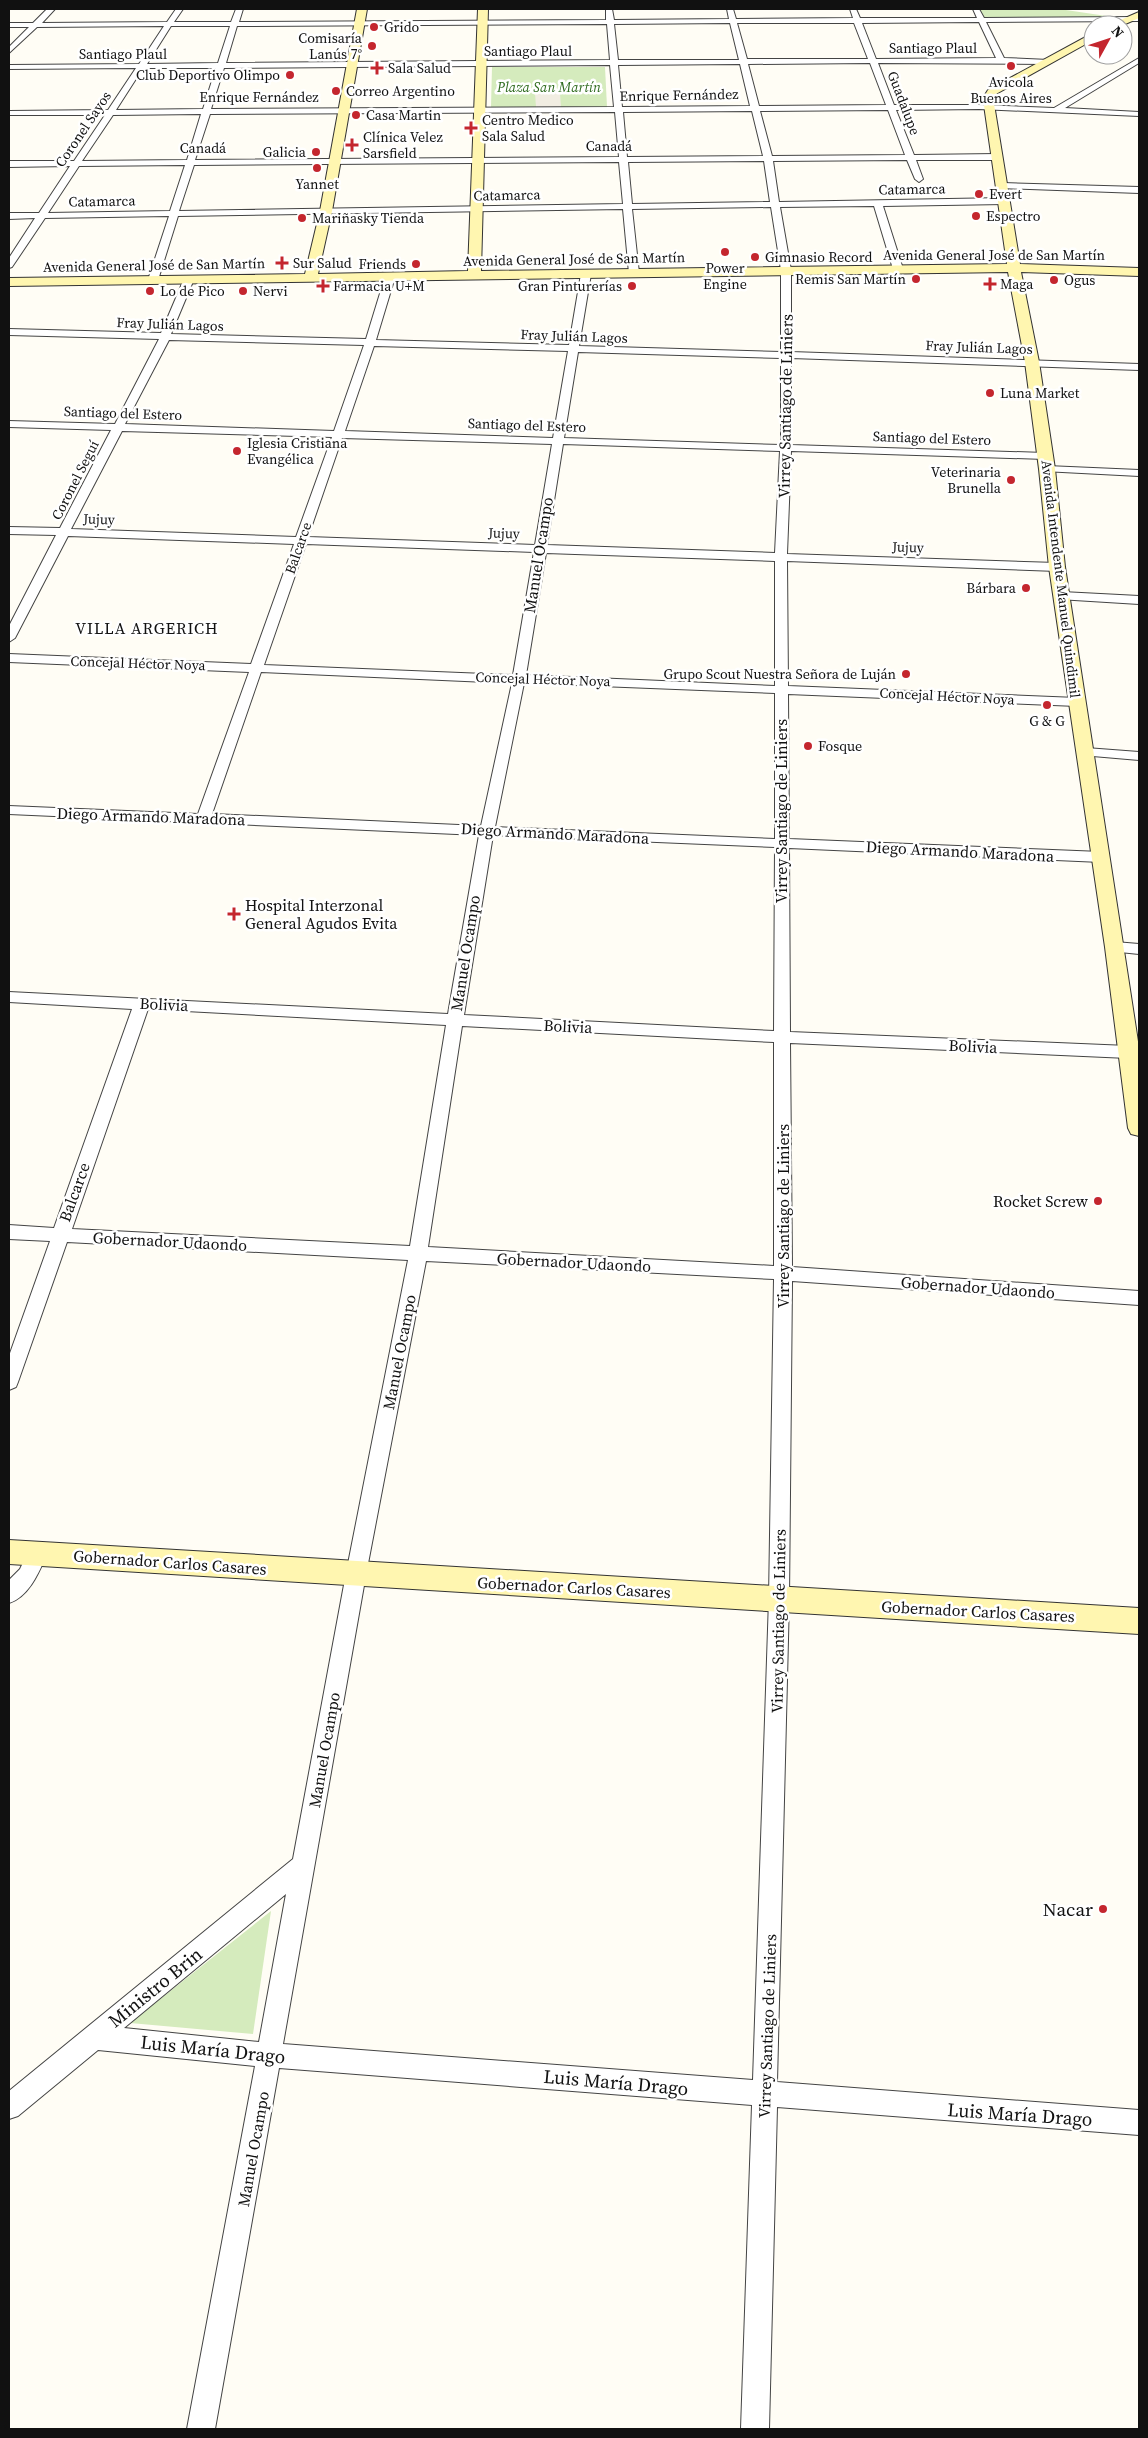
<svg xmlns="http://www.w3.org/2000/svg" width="1148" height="2438" viewBox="0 0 1148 2438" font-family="'Source Serif 4',serif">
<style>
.green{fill:#d5ebbd}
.plaza{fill:#f1ede2}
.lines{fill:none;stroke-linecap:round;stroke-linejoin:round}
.street-casing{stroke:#444;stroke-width:2}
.secondary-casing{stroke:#333;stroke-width:2}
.street{fill:#fff;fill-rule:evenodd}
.secondary{fill:#fff6b0;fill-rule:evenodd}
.poi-dot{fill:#c4262e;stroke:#fff;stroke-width:2}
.labels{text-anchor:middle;stroke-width:5;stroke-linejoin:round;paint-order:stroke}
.far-poi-label{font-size:14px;fill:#111;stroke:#fff;text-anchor:start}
.far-street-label{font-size:14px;fill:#111;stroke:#fff}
.far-park-label{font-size:14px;font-style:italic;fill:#2f6b1f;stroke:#fff}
.street-label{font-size:16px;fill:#111;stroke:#fff}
.far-quarter-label{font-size:16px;letter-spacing:1px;fill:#111;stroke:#fff}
.poi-label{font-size:16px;fill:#111;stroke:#fff;text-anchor:start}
.near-poi-label{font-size:19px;fill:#111;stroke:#fff;text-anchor:end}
.near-street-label{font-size:19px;fill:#111;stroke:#fff}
</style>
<rect width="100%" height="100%" fill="#fffdf5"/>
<!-- green -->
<g class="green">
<polygon points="976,9 1059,9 1127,19 980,19"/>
<polygon points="492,67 605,67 607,107 491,107"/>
<polygon points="271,1911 253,2034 130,2023"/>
</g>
<!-- plaza -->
<polygon class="plaza" points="535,93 560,93 561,107 536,107"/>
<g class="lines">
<!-- street casing -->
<g class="street-casing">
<g id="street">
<path d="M 47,9 L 55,9 L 42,23 L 167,22 L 176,9 L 183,9 L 174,22 L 231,22 L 236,9 L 243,9 L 239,22 L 606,20 L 606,9 L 612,9 L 614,20 L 729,19 L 727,9 L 733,9 L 736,19 L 853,18 L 850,9 L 856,9 L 860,18 L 977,18 L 973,9 L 979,9 L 984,18 L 1139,17 L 1139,21 L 986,22 L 1004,58 L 1049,60 L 1050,62 L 1046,64 L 878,63 L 894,105 L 979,105 L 1054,108 L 1139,58 L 1139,63 L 1065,108 L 1139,112 L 1139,116 L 979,109 L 896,110 L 914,155 L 998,154 L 1002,157 L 998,160 L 916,160 L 923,179 L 919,182 L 915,179 L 907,160 L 773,161 L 779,202 L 1005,198 L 1009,201 L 1005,204 L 883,206 L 903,269 L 898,272 L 893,269 L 874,206 L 780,207 L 791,270 L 791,352 L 1139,364 L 1139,370 L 791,358 L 791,445 L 1045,453 L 1051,456 L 1045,459 L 791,451 L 787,554 L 1057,563 L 1063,567 L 1057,571 L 787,561 L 788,686 L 1077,698 L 1084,702 L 1077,706 L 788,694 L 789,839 L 1101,852 L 1108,857 L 1101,862 L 789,848 L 790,1032 L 1128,1046 L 1134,1048 L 1136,1052 L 1134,1056 L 1128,1058 L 790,1043 L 792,1267 L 1139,1291 L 1139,1305 L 792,1281 L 789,1599 L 777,2082 L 1139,2110 L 1139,2135 L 777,2107 L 769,2429 L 741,2429 L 752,2105 L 279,2068 L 215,2429 L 187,2429 L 255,2066 L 98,2050 L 18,2116 L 9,2119 L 9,2091 L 293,1859 L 346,1574 L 408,1260 L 67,1242 L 18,1382 L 16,1387 L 9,1390 L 9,1356 L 50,1241 L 9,1239 L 9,1225 L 54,1228 L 132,1009 L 9,1002 L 9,992 L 448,1014 L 479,835 L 9,814 L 9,806 L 198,814 L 249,672 L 9,662 L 9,654 L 251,664 L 294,544 L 68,536 L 15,638 L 9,642 L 9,626 L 56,535 L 9,534 L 9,527 L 60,528 L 111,430 L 9,427 L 9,421 L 115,424 L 159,339 L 9,335 L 9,329 L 161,333 L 184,279 L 189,276 L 194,279 L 171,334 L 366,339 L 385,277 L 390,274 L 395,277 L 376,340 L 569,345 L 581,274 L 586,271 L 591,274 L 579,346 L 781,352 L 781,270 L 771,207 L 632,209 L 639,273 L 634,276 L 629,273 L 623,209 L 178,216 L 158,280 L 153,283 L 148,280 L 169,216 L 45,218 L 12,267 L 9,268 L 9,258 L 35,218 L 9,219 L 9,213 L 39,213 L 70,166 L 9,167 L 9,161 L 74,161 L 105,115 L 9,115 L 9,111 L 108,110 L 136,68 L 9,69 L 9,65 L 139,64 L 164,26 L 37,27 L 9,53 L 9,47 L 29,27 L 9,27 L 9,23 L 33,23 ZM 979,22 L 996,58 L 876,59 L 862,23 ZM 730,23 L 739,60 L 618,60 L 614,24 ZM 737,23 L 854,23 L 868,59 L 747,59 ZM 607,24 L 610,60 L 226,63 L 237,26 ZM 171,26 L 230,26 L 218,63 L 147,64 ZM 870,63 L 886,105 L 759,106 L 748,64 ZM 740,64 L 750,106 L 622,107 L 618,65 ZM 610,65 L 614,107 L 211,109 L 224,68 ZM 143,68 L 216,68 L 203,109 L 116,110 ZM 888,110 L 905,155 L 772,156 L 760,111 ZM 752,111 L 763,156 L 627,157 L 623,112 ZM 615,112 L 619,157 L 195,160 L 210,114 ZM 201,114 L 187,160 L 82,161 L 113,115 ZM 764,161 L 770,202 L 632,204 L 628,162 ZM 619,162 L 623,204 L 179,211 L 194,165 ZM 185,165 L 170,211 L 48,213 L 79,166 ZM 169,340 L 364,345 L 334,431 L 125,424 ZM 374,346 L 568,351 L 553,438 L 345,431 ZM 578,352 L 781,358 L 781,445 L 564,438 ZM 122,431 L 332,437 L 296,537 L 71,529 ZM 342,438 L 552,444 L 535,545 L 308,537 ZM 563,444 L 780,451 L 775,553 L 547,545 ZM 306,544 L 534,552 L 513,675 L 264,665 ZM 546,553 L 775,561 L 775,686 L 526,675 ZM 261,672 L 512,683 L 481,826 L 212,814 ZM 524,683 L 775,693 L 775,839 L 495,827 ZM 493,835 L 775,847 L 774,1031 L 464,1015 ZM 148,1009 L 446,1025 L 410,1246 L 72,1229 ZM 462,1026 L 774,1042 L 774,1266 L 428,1247 ZM 426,1261 L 774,1279 L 769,1599 L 753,2080 L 283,2044 L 366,1574 ZM 286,1894 L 259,2042 L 124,2028 Z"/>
<polygon points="1003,183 1139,187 1139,193 1000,188 999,186"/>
<polygon points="1047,466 1139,470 1139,476 1043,471 1041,469"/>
<polygon points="1062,592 1139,596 1139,604 1058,599 1056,596"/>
<polygon points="1086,748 1139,752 1139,760 1081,755 1079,752"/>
<polygon points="1115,942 1139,944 1139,954 1110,951 1107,947 1110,943"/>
<path d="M 37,1545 L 44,1548 L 47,1554 C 39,1572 29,1597 9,1603 L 9,1580 L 20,1569 L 30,1548 Z"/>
</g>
</g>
<!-- secondary casing -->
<g class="secondary-casing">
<g id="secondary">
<polygon points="357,9 367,9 332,211 318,274 468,271 478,9 488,9 481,271 1007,264 983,98 988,90 1093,33 1093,40 996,94 993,98 1020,264 1139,268 1139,276 1021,272 1039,362 1055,469 1065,567 1139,1048 1139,1136 1131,1134 1128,1128 1105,947 1049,567 1039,469 1025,362 1008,272 9,286 9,278 305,274 320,211"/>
<polygon points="1139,12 1139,18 1123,25 1109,25"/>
<polygon points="9,1540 1139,1608 1139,1634 9,1564"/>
</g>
</g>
<!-- street -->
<use href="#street" class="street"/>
<!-- secondary -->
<use href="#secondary" class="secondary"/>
</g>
<!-- markers -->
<g class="poi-dot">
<circle cx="374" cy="27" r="5"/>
<circle cx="372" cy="46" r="5"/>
<circle cx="1011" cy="66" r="5"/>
<path d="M374.5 60.5h5v5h5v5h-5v5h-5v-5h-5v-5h5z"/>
<circle cx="290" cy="75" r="5"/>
<circle cx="336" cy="91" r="5"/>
<circle cx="356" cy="115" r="5"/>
<path d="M468.5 120.5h5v5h5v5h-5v5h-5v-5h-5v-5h5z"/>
<path d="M349.5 137.5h5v5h5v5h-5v5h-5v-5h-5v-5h5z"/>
<circle cx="316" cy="152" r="5"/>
<circle cx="317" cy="168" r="5"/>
<circle cx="979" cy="194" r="5"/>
<circle cx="976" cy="216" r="5"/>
<circle cx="302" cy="218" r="5"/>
<circle cx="725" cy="252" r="5"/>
<circle cx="755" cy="257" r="5"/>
<path d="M279.5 255.5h5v5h5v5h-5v5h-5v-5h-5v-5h5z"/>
<circle cx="416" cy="264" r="5"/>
<circle cx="916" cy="279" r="5"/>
<circle cx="1054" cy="280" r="5"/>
<path d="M987.5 276.5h5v5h5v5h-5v5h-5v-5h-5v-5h5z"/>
<path d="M320.5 278.5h5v5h5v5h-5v5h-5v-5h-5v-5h5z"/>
<circle cx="632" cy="286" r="5"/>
<circle cx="150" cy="291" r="5"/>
<circle cx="243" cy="291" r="5"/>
<circle cx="990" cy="393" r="5"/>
<circle cx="237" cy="451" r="5"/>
<circle cx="1011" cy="480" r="5"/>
<circle cx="1026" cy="588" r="5"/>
<circle cx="906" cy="674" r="5"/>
<circle cx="1047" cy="705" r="5"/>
<circle cx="808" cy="746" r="5"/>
<path d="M231.5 906.5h5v5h5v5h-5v5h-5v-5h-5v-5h5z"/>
<circle cx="1098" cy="1201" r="5"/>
<circle cx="1103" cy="1909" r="5"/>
</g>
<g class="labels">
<!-- far-poi labels -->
<g class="far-poi-label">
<text x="384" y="32">Grido</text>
<text x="362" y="43" text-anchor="end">Comisaría<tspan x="362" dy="16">Lanús 7°</tspan></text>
<text x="388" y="73">Sala Salud</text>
<text x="280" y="80" text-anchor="end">Club Deportivo Olimpo</text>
<text x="1011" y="87" text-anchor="middle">Avicola<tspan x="1011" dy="16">Buenos Aires</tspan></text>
<text x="346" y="96">Correo Argentino</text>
<text x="366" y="120">Casa Martin</text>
<text x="482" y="125">Centro Medico<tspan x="482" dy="16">Sala Salud</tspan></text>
<text x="363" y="142">Clínica Velez<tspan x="363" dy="16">Sarsfield</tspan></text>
<text x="306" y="157" text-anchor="end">Galicia</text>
<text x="317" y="189" text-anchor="middle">Yannet</text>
<text x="989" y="199">Evert</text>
<text x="986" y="221">Espectro</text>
<text x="312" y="223">Mariñasky Tienda</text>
<text x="765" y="262">Gimnasio Record</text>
<text x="293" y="268">Sur Salud</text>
<text x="406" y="269" text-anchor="end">Friends</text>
<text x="725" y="273" text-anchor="middle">Power<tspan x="725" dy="16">Engine</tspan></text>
<text x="906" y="284" text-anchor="end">Remis San Martín</text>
<text x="1064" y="285">Ogus</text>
<text x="1000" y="289">Maga</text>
<text x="333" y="291">Farmacia U+M</text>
<text x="622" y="291" text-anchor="end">Gran Pinturerías</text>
<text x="160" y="296">Lo de Pico</text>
<text x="253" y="296">Nervi</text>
<text x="1000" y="398">Luna Market</text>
<text x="247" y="448">Iglesia Cristiana<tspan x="247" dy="16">Evangélica</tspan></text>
<text x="1001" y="477" text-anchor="end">Veterinaria<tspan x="1001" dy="16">Brunella</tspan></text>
<text x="1016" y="593" text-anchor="end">Bárbara</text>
<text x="896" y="679" text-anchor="end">Grupo Scout Nuestra Señora de Luján</text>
<text x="1047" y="726" text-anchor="middle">G &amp; G</text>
<text x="818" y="751">Fosque</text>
</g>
<!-- far-street labels -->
<g class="far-street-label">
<text x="933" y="53">Santiago Plaul</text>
<text x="528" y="56">Santiago Plaul</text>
<text x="123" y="59">Santiago Plaul</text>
<text transform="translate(679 95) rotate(-1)" y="5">Enrique Fernández</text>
<text x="259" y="102">Enrique Fernández</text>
<text transform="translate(904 103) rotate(69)" y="5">Guadalupe</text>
<text transform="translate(83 129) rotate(-56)" y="5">Coronel Sayos</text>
<text x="609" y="151">Canadá</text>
<text x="203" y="153">Canadá</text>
<text transform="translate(912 189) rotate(-1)" y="5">Catamarca</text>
<text transform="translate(507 195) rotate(-1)" y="5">Catamarca</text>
<text transform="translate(102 201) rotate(-1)" y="5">Catamarca</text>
<text x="994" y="260">Avenida General José de San Martín</text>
<text transform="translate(574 259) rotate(-1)" y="5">Avenida General José de San Martín</text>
<text transform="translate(154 265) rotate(-1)" y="5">Avenida General José de San Martín</text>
<text transform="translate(170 324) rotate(2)" y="5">Fray Julián Lagos</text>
<text transform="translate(574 336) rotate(2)" y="5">Fray Julián Lagos</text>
<text transform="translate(979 347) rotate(2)" y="5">Fray Julián Lagos</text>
<text transform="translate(123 413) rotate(2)" y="5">Santiago del Estero</text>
<text transform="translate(527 425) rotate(2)" y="5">Santiago del Estero</text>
<text transform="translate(932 438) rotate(2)" y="5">Santiago del Estero</text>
<text transform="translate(75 480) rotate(-63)" y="5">Coronel Seguí</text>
<text transform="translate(99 519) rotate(2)" y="5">Jujuy</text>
<text transform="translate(504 533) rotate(2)" y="5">Jujuy</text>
<text transform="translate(908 547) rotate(2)" y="5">Jujuy</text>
<text transform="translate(298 548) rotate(-71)" y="5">Balcarce</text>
<text transform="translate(1061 579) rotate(83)" y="5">Avenida Intendente Manuel Quindimil</text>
<text transform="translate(138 663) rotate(2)" y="5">Concejal Héctor Noya</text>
<text transform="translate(543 679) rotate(2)" y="5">Concejal Héctor Noya</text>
<text transform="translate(947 696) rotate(3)" y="5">Concejal Héctor Noya</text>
</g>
<!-- far-park labels -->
<g class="far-park-label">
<text x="549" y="92">Plaza San Martín</text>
</g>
<!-- street labels -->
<g class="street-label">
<text transform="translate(785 406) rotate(-89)" y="6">Virrey Santiago de Liniers</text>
<text transform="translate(538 555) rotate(-81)" y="6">Manuel Ocampo</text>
<text transform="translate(781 811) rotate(-90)" y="6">Virrey Santiago de Liniers</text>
<text transform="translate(151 816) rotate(2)" y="6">Diego Armando Maradona</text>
<text transform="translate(555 833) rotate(3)" y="6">Diego Armando Maradona</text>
<text transform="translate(960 851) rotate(3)" y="6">Diego Armando Maradona</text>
<text transform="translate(465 953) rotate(-81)" y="6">Manuel Ocampo</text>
<text transform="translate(164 1004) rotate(3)" y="6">Bolivia</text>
<text transform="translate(568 1026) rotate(3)" y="6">Bolivia</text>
<text transform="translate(973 1046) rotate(3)" y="6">Bolivia</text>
<text transform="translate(74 1192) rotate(-70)" y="6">Balcarce</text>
<text transform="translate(783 1216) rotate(-90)" y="6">Virrey Santiago de Liniers</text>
<text transform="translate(170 1241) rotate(3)" y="6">Gobernador Udaondo</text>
<text transform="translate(574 1262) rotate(3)" y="6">Gobernador Udaondo</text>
<text transform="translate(978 1287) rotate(4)" y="6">Gobernador Udaondo</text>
<text transform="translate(399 1352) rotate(-79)" y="6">Manuel Ocampo</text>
<text transform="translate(170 1562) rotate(4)" y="6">Gobernador Carlos Casares</text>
<text transform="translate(574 1587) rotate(3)" y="6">Gobernador Carlos Casares</text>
<text transform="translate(978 1611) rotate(3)" y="6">Gobernador Carlos Casares</text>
<text transform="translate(778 1621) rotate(-89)" y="6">Virrey Santiago de Liniers</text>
<text transform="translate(324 1750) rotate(-80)" y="6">Manuel Ocampo</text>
<text transform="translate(767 2026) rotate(-88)" y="6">Virrey Santiago de Liniers</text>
<text transform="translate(253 2149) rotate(-80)" y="6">Manuel Ocampo</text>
</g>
<!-- far-quarter labels -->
<g class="far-quarter-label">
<text x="147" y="634">VILLA ARGERICH</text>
</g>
<!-- poi labels -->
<g class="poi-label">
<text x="245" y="911">Hospital Interzonal<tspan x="245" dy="18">General Agudos Evita</tspan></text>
<text x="1088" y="1207" text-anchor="end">Rocket Screw</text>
</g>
<!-- near-poi labels -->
<g class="near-poi-label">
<text x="1093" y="1916">Nacar</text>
</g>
<!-- near-street labels -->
<g class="near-street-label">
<text transform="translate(155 1987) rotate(-39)" y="7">Ministro Brin</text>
<text transform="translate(213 2049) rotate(6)" y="7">Luis María Drago</text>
<text transform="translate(616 2082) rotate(5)" y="7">Luis María Drago</text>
<text transform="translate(1020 2114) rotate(4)" y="7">Luis María Drago</text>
</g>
</g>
<!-- border -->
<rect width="1148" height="2438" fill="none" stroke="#111111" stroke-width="20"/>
<!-- north arrow -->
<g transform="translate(1108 40) rotate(50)"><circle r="24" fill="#ffffff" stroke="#a0a0a0"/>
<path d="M0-4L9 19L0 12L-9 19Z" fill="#c4262e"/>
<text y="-8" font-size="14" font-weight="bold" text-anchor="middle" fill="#111111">N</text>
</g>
</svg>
